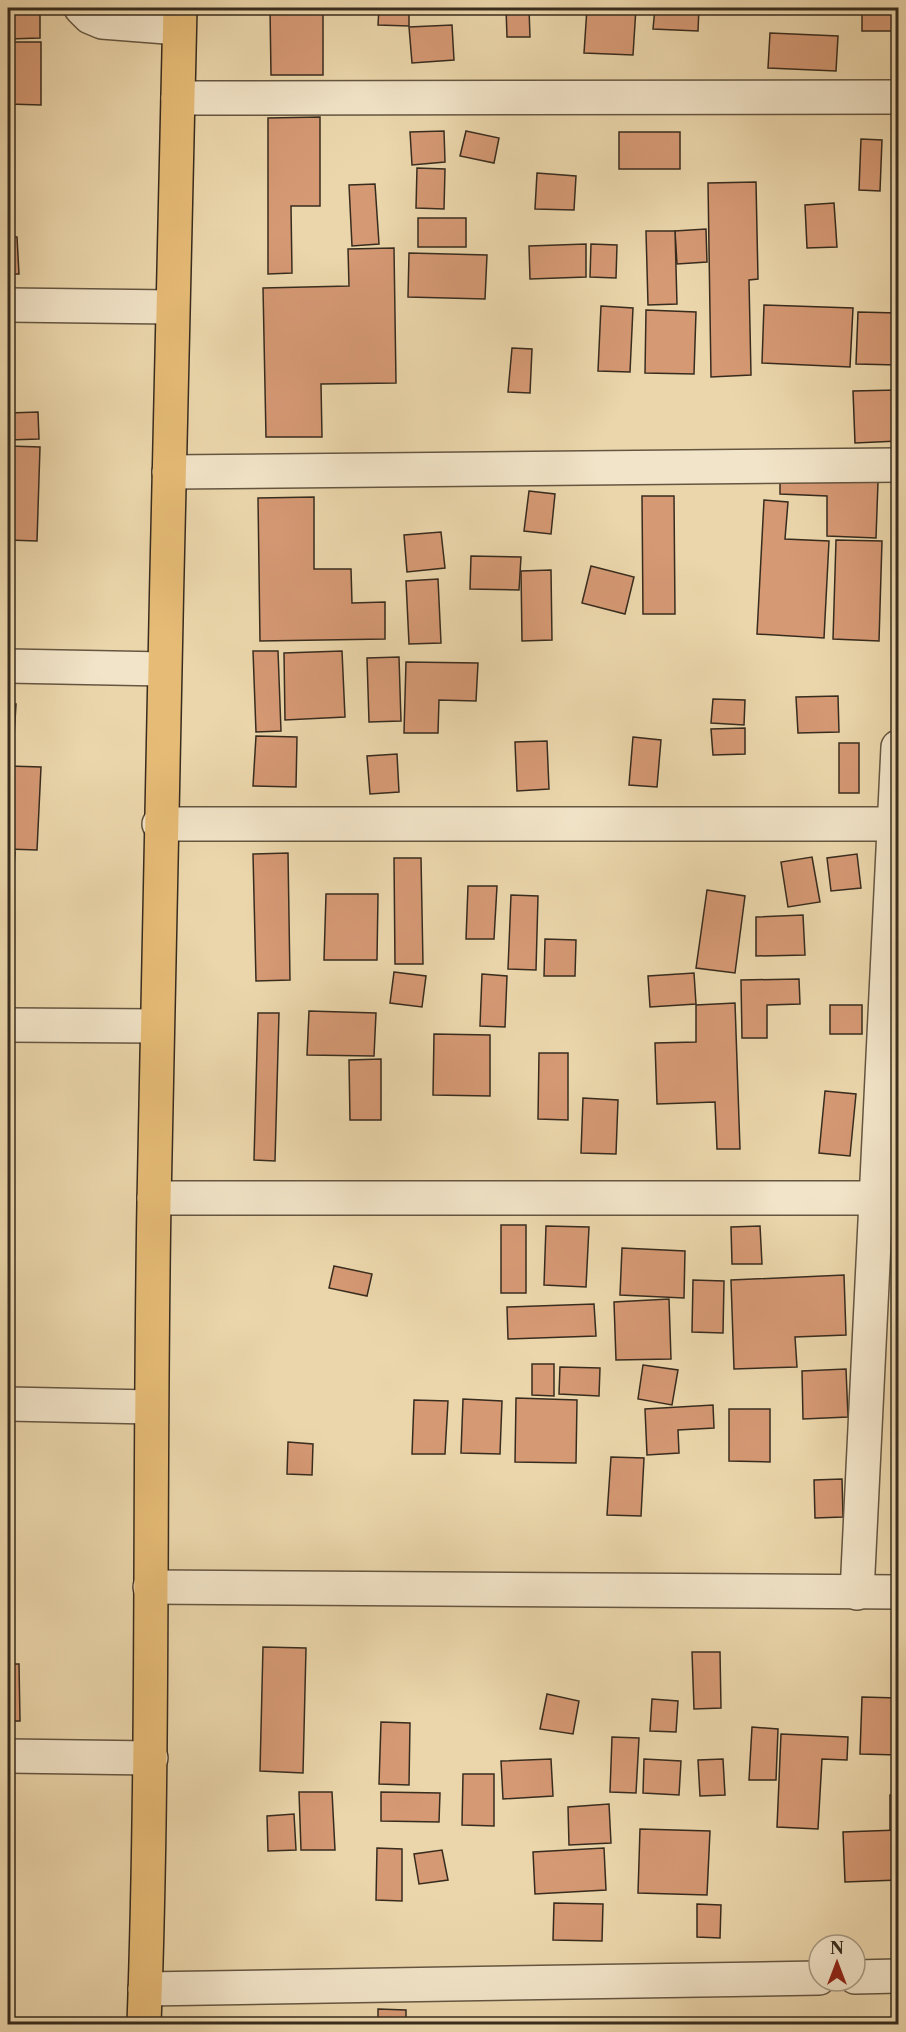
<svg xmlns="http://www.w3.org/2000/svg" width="906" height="2032" viewBox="0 0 906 2032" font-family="'Libre Caslon Text',serif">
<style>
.building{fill:#d59974;stroke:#382c1e;stroke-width:1.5}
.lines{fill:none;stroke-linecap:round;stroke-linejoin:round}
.minor-casing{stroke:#655641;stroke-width:36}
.trunk-casing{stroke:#382c1e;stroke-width:36}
.minor{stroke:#f2e4c8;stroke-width:33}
.trunk{stroke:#e6bb76;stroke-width:33}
</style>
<rect width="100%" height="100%" fill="#ebd6ab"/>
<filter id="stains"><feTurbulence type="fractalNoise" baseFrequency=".00333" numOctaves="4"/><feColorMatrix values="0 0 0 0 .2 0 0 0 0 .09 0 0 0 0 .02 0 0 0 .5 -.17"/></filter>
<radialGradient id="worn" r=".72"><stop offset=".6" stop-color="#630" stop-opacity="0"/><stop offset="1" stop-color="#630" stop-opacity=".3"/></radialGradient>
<!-- building -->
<g class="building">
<polygon points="8,8 40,8 40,38 8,39"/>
<polygon points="270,8 323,8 323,75 271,75"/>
<polygon points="379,8 409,8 409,26 378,25"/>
<polygon points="506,8 529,8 530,37 507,37"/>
<polygon points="552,8 581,8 580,12"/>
<polygon points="587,8 636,8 633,55 584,53"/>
<polygon points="655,8 699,8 698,31 653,29"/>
<rect x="862" y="8" width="36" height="23"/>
<polygon points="452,25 454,60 412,63 409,27"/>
<polygon points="770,33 838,36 836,71 768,68"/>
<polygon points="8,42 41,42 41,105 8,104"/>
<polygon points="320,117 320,206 291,206 292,273 268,274 268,118"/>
<polygon points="444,131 445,162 412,165 410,132"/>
<polygon points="466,131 499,138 494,163 460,156"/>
<rect x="619" y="132" width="61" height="37"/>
<polygon points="861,139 882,140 880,191 859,190"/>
<polygon points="417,168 445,169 444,209 416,208"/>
<polygon points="537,173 576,176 574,210 535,209"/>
<polygon points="756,182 758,279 749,280 751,375 711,377 708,183"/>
<polygon points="375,184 379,244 352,246 349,185"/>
<polygon points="834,203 837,247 807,248 805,205"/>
<rect x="418" y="218" width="48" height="29"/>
<polygon points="706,229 707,262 677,264 675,231"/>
<polygon points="646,231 675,231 677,304 648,305"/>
<polygon points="8,237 17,237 19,274 8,274"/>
<polygon points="586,244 586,277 530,279 529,246"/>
<polygon points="591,244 617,245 616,278 590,277"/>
<polygon points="394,248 396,383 321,384 322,437 266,437 263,288 349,286 348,249"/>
<polygon points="409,253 487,255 485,299 408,297"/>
<polygon points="764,305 853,308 850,367 762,363"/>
<polygon points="601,306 633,308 630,372 598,371"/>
<polygon points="646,310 696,312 694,374 645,373"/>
<polygon points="858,312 898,313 898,365 856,364"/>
<polygon points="512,348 532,349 530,393 508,392"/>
<polygon points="898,390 898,441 855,443 853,391"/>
<polygon points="38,412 39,439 8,440 8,413"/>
<polygon points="8,446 40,447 37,541 8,540"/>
<polygon points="780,479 878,482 876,538 827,536 827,496 780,494"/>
<polygon points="529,491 555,494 551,534 524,531"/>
<polygon points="642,496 674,496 675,614 643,614"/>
<polygon points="314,497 314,569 351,569 352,603 385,602 385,639 260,641 258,498"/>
<polygon points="764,500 788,502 785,539 829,541 824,638 757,634"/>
<polygon points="441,532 445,568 407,572 404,535"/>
<polygon points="836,540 882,541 879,641 833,639"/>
<polygon points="471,556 521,557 519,590 470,589"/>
<polygon points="591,566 634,577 625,614 582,603"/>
<polygon points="551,570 552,640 522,641 521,571"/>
<polygon points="438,579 441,643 409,644 406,581"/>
<polygon points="253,651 278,651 281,731 256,732"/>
<polygon points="342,651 345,717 285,720 284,653"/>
<polygon points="399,657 401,721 369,722 367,658"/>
<polygon points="406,662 478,663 476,701 439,700 438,733 404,733"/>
<polygon points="838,696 839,732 798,733 796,697"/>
<polygon points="713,699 745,700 744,725 711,723"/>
<polygon points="8,704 16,704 14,737 8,736"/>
<polygon points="745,728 745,754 713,755 711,729"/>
<polygon points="256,736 297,737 296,787 253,786"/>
<polygon points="633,737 661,740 657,787 629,785"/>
<polygon points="547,741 549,789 517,791 515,742"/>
<rect x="839" y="743" width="20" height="50"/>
<polygon points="397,754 399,792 370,794 367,756"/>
<polygon points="8,766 41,767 37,850 8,849"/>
<polygon points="8,851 15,852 13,881 8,880"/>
<polygon points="288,853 290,980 256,981 253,854"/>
<polygon points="857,854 861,888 831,891 827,858"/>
<polygon points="812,857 820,902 788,907 781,862"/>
<polygon points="394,858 421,858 423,964 395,964"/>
<polygon points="468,886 497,886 494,939 466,939"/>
<polygon points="707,890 745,896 735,973 696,968"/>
<polygon points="326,894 378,894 377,960 324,960"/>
<polygon points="511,895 538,896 536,970 508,969"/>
<polygon points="803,915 805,955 756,956 756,917"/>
<rect x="8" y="936" width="5" height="29"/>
<polygon points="545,939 576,940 575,976 544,976"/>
<polygon points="394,972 426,976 422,1007 390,1003"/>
<polygon points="694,973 696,1004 650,1007 648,976"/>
<polygon points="482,974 507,976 505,1027 480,1026"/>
<polygon points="799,979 800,1004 767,1005 767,1038 742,1038 741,980"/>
<polygon points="735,1003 740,1149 717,1149 715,1102 657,1104 655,1043 696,1042 696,1005"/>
<rect x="830" y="1005" width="32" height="29"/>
<polygon points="309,1011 376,1013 374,1056 307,1055"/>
<polygon points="258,1013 279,1013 275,1161 254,1160"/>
<polygon points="434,1034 490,1035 490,1096 433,1095"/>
<polygon points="539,1053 568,1053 568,1120 538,1119"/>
<polygon points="381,1059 381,1120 350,1120 349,1060"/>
<rect x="8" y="1069" width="6" height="33"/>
<polygon points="825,1091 856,1094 850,1156 819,1153"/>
<polygon points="583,1098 618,1100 616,1154 581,1153"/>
<rect x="501" y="1225" width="25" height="68"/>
<polygon points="546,1226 589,1227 586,1287 544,1285"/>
<polygon points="760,1226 762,1264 732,1264 731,1227"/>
<polygon points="622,1248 685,1251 684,1298 620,1295"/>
<polygon points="334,1266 372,1274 367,1296 329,1288"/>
<polygon points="844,1275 846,1335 795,1337 797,1367 734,1369 731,1280"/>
<polygon points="693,1280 724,1281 723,1333 692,1332"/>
<polygon points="669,1299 671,1359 616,1360 614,1302"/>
<polygon points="594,1304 596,1336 508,1339 507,1307"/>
<polygon points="532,1364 554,1364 554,1396 532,1395"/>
<polygon points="643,1365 678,1370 672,1405 638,1399"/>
<polygon points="560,1367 600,1368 599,1396 559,1394"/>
<polygon points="846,1369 848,1417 803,1419 802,1371"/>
<polygon points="516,1398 577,1400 576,1463 515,1462"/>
<polygon points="463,1399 502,1401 500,1454 461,1453"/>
<polygon points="414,1400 448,1401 445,1454 412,1454"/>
<polygon points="713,1405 714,1428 678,1430 679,1453 647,1455 645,1409"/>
<polygon points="729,1409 770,1409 770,1462 729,1461"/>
<polygon points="288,1442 313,1444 312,1475 287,1474"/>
<polygon points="611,1457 644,1458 641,1516 607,1515"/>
<polygon points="842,1479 843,1517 815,1518 814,1480"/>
<polygon points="8,1576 11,1576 13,1638 8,1638"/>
<polygon points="263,1647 306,1648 303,1773 260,1771"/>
<polygon points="692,1652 720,1652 721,1708 694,1709"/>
<polygon points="8,1664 19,1664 20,1721 8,1721"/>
<polygon points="547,1694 579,1701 573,1734 540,1729"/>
<polygon points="862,1697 898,1698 898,1755 860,1754"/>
<polygon points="652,1699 678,1701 676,1732 650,1731"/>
<polygon points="381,1722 410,1723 409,1785 379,1784"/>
<polygon points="752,1727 778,1729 776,1780 749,1780"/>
<polygon points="781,1734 848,1737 847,1760 822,1759 818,1829 777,1827"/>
<polygon points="612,1737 639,1738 636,1793 610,1792"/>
<polygon points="551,1759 553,1796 503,1799 501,1761"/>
<polygon points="644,1759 681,1761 679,1795 643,1793"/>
<polygon points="723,1759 725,1795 700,1796 698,1760"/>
<polygon points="463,1774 494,1774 494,1826 462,1825"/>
<polygon points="299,1792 332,1792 335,1850 301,1850"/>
<polygon points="381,1792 440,1793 439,1822 381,1821"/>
<rect x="890" y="1795" width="8" height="35"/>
<polygon points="609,1804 611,1843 569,1845 568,1807"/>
<polygon points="294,1814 296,1850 268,1851 267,1816"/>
<polygon points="640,1829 710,1831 707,1895 638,1893"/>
<polygon points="898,1830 898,1880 845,1882 843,1832"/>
<polygon points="377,1848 402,1849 402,1901 376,1900"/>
<polygon points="604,1848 606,1890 535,1894 533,1852"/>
<polygon points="442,1850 448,1880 419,1884 414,1854"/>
<polygon points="554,1903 603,1904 602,1941 553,1940"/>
<polygon points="697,1904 721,1905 720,1938 697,1937"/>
<polygon points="378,2009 406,2010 406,2024 378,2024"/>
<polygon points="771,2018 771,2024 725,2024 725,2021"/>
</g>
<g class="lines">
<!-- minor casing -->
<g class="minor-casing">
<g id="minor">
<polyline points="81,8 90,17 102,22 179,28"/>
<polyline points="178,98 898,97"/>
<polyline points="8,305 172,307"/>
<polyline points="169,472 898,465"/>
<polyline points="8,666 164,669"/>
<polyline points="159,824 898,824"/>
<polyline points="8,1025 157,1026"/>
<polyline points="154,1198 898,1198"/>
<polyline points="8,1404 151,1407"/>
<polyline points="150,1587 898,1592"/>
<polyline points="857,1593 898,747"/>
<polyline points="8,1756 151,1758"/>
<polyline points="855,1977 898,1976"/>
<polyline points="145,1989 819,1978"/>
</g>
</g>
<!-- trunk casing -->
<g class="trunk-casing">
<path id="trunk" d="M 144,2024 C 154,1751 149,1477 154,1203 C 160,805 172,406 180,8"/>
</g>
<!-- minor -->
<use href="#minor" class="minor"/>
<!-- trunk -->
<use href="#trunk" class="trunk"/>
</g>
<!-- margin -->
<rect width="906" height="2032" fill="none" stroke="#ebd6ab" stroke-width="30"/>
<rect x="9" y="9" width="888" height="2014" fill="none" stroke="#382c1e" stroke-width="3"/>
<rect x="15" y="15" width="876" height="2002" fill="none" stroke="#382c1e" stroke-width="1.5"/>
<!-- north arrow -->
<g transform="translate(837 1963)"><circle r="28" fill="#f2e4c8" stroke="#a89a84" stroke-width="1.5"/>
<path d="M0-4.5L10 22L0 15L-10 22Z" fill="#8f2418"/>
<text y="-9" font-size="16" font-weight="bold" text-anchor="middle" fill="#382c1e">N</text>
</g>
<rect width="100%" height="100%" filter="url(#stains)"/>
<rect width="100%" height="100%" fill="url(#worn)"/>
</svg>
